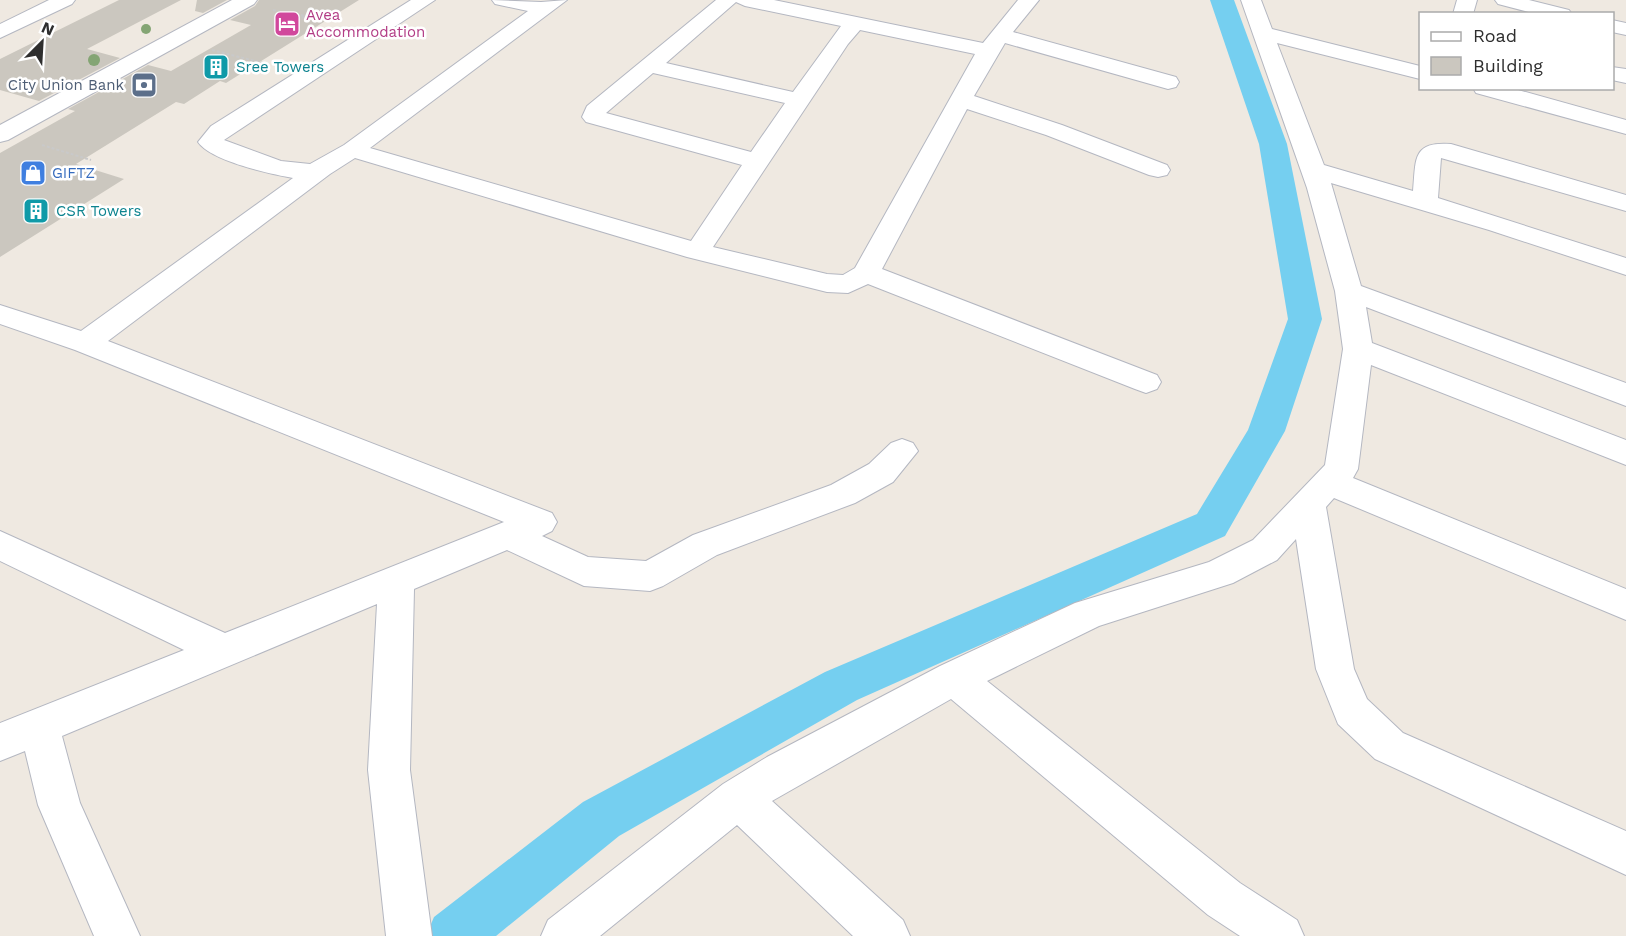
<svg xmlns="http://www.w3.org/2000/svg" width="1626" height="936" viewBox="0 0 1626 936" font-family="'Work Sans',sans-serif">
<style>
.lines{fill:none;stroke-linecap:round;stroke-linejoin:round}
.canal{fill:#75cff0;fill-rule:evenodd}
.building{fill:#cbc7bf}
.street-casing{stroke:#b4b7c1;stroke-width:2}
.secondary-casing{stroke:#b4b7c1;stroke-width:2}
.path{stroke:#c9c9c9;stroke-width:2;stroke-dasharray:3 2;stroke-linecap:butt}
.street{fill:#fff;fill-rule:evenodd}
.secondary{fill:#fff;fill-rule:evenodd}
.tree{fill:#84a574}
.labels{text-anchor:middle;stroke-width:5;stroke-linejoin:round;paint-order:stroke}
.far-hotel-label{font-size:15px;fill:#b23c85;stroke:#fff;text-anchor:start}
.far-culture-label{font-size:15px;fill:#0d838f;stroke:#fff;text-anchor:start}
.far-service-label{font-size:15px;fill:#4e5e75;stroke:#fff;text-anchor:end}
.far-shop-label{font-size:15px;fill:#366cbe;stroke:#fff;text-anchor:start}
</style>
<rect width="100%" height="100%" fill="#efe9e1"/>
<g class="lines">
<!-- canal -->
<polygon class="canal" points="1210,0 1234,0 1287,144 1322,319 1285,431 1225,536 857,700 619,836 496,936 426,936 434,917 583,802 825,672 1197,514 1248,430 1288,319 1259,144"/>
</g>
<!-- building -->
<g class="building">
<polygon points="119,0 181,0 87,49 120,58 39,101 0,90 0,59"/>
<polygon points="197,0 227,0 203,13 195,11"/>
<polygon points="259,0 359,0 226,83 220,81 184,104 176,102 76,164 124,179 0,257 0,153 75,111 68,109 148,65 171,71 251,25 230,20 255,6"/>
</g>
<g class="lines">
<!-- street casing -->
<g class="street-casing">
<g id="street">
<polygon points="49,0 75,0 72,4 0,38 0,24"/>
<path d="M 411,0 L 435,0 L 224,140 L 281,161 L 310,164 L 344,145 L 528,11 L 495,4 L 492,0 L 541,2 L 567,0 L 370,148 L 691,241 L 742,165 L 586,122 L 582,117 L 587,106 L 716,0 L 774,0 L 983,43 L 1018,0 L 1039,0 L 1013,32 L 1176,77 L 1179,82 L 1176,87 L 1168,89 L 1005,43 L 974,96 L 1062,125 L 1167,165 L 1170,170 L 1167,175 L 1158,177 L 1149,175 L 1046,135 L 967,109 L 882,269 L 1157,375 L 1161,382 L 1157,389 L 1146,393 L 1135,389 L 868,284 L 848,293 L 827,292 L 687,257 L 355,158 L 330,174 L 108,341 L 552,513 L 557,522 L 552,531 L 542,536 L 588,557 L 646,561 L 693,535 L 831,485 L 869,464 L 891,443 L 902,439 L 913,443 L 918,451 L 893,482 L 855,503 L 717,555 L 663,586 L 650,591 L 584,586 L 507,550 L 414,589 L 410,770 L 432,936 L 386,936 L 368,770 L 377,604 L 62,736 L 80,803 L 140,936 L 94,936 L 38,805 L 25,751 L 0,761 L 0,723 L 184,650 L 0,561 L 0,531 L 225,633 L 504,522 L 75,350 L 0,324 L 0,305 L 81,331 L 293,178 C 270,174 211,161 198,142 L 211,126 ZM 736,2 L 745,6 L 841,26 L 793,92 L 666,63 ZM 860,30 L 975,54 L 855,268 L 843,275 L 827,274 L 713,247 L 848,44 ZM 653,73 L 785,103 L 751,152 L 606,113 Z"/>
<path d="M 1241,0 L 1261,0 L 1272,29 L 1420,66 L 1420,79 L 1277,43 L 1324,165 L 1413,191 C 1416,159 1412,141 1451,144 L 1626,195 L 1626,211 L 1441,158 L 1438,198 L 1626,258 L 1626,275 L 1489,230 L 1331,183 L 1361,286 L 1626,383 L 1626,406 L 1366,307 L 1372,343 L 1626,440 L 1626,465 L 1371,365 L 1358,469 L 1353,478 L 1626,589 L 1626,620 L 1334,498 L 1326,507 L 1354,669 L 1367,699 L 1403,733 L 1626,831 L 1626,875 L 1375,759 L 1338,724 L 1316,669 L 1296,539 L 1277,560 L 1233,583 L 1099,626 L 987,681 L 1240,883 L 1297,920 L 1304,936 L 1240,936 L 1208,915 L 951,699 L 772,801 L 903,920 L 910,936 L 853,936 L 737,825 L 600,936 L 541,936 L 548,920 L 723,784 L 767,757 L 940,666 L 1075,603 L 1209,562 L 1253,540 L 1325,465 L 1343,349 L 1335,291 L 1307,188 Z"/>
<polygon points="1457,0 1477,0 1473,14 1453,14"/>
<polygon points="1495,0 1529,0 1569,10 1572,14 1536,14 1498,4"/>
<polygon points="1612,20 1626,23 1626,35 1612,32"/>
<polygon points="1612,67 1626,69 1626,83 1612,80"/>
<polygon points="1473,88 1511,88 1626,120 1626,134 1476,93"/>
</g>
</g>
<!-- secondary casing -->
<g class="secondary-casing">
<polygon id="secondary" points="232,0 257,0 254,4 8,140 0,142 0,125"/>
</g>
<!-- path -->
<g class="path">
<polyline points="273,10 301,18 305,16 301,15"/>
<polyline points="212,50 263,63"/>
<polyline points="42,145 91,160"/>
</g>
<!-- street -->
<use href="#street" class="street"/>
<!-- secondary -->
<use href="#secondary" class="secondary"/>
</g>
<!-- trees -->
<g class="tree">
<circle cx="146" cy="29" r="5"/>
<circle cx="94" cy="60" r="6"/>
</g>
<!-- icons -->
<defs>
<g id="hotel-square" transform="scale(1.35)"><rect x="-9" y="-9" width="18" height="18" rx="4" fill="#d1479c" stroke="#fff"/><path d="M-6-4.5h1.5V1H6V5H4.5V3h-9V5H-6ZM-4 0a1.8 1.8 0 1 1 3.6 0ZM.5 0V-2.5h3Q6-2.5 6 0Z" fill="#fff"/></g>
<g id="building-square" transform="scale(1.35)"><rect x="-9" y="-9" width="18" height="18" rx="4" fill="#0f9aa8" stroke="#fff"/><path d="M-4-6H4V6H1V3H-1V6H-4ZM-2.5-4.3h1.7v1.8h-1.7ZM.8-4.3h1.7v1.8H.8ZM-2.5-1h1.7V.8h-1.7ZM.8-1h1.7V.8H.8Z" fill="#fff"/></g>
<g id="bank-square" transform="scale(1.35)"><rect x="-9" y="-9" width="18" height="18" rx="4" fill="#5c6f8a" stroke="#fff"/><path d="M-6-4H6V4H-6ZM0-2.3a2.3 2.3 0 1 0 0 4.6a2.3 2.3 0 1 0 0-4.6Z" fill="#fff"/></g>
<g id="shop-square" transform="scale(1.35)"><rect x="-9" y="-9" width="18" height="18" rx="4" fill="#3f7fe0" stroke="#fff"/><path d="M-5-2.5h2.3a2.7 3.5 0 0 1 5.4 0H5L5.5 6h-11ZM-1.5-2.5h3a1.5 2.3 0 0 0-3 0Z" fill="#fff"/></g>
</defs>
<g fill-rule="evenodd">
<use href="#hotel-square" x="287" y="24"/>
<use href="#building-square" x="216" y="67"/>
<use href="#bank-square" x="144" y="85"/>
<use href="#shop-square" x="33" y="173"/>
<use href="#building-square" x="36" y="211"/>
</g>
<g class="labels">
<!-- far-hotel labels -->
<g class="far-hotel-label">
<text x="306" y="20">Avea<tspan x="306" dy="17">Accommodation</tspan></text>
</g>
<!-- far-culture labels -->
<g class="far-culture-label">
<text x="236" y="72">Sree Towers</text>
<text x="56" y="216">CSR Towers</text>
</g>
<!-- far-service labels -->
<g class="far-service-label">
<text x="124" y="90">City Union Bank</text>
</g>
<!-- far-shop labels -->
<g class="far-shop-label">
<text x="52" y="178">GIFTZ</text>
</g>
</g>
<!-- legend -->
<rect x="1419" y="12" width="195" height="78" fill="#ffffff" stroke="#ababab" stroke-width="1.5"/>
<rect x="1431" y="32" width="30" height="9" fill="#ffffff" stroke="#ababab" stroke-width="1.5"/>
<text x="1473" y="42" font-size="18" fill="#2e2e2e">Road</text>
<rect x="1431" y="57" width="30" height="18" fill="#cbc7bf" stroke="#ababab" stroke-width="1.5"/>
<text x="1473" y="72" font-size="18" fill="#2e2e2e">Building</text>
<!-- north arrow -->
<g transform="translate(42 42) rotate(24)" stroke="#ffffff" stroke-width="4.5" paint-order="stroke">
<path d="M0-4.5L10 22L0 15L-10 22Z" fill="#2e2e2e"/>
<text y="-9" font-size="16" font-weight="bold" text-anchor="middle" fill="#2e2e2e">N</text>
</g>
</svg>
